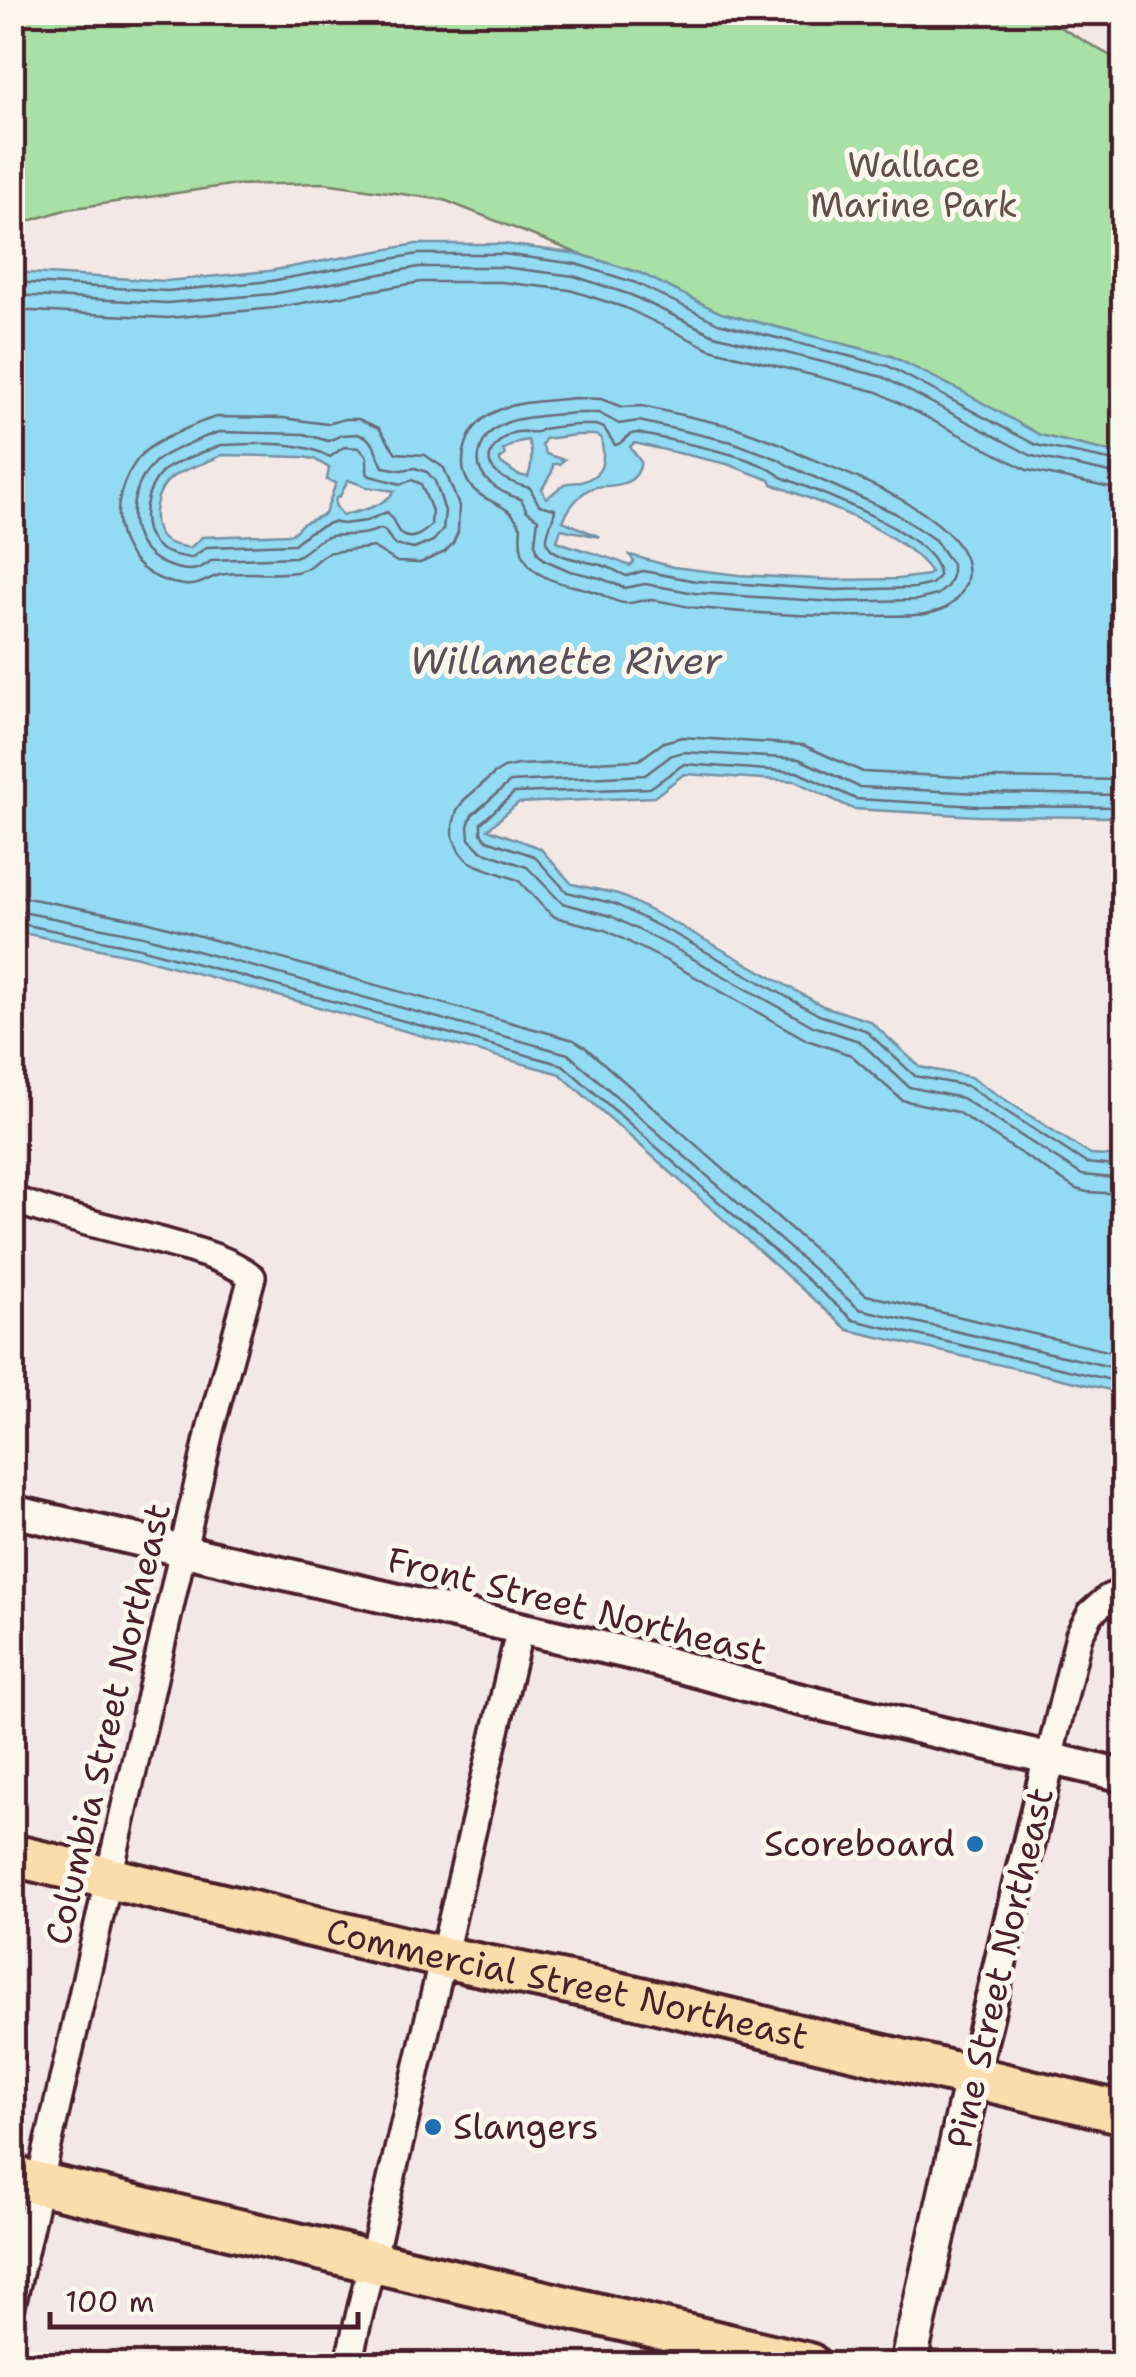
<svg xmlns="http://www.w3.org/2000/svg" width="1136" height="2377" viewBox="0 0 1136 2377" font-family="'Shantell Sans',sans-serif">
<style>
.green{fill:#a8e0a5;stroke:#798068;stroke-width:2.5}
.water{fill:#92dbf3;stroke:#7590a3;stroke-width:2.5;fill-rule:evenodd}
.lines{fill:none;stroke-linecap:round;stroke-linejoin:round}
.shore{stroke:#676a7b;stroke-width:2.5}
.minor-casing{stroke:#4a1f2b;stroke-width:32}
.tertiary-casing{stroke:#4a1f2b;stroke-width:38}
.secondary-casing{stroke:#4a1f2b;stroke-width:42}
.trunk-casing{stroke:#4a1f2b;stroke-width:48}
.minor{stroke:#fbf7ec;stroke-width:25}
.tertiary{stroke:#fbf7ec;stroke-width:30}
.secondary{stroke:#fbf7ec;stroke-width:35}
.trunk{stroke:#fbdcab;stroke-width:40}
.poi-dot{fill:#1f6fb2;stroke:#fbf7ec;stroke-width:4}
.labels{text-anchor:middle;stroke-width:10;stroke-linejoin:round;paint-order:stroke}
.park-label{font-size:35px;fill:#624f4a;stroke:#fbf7ec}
.street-label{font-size:35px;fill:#4a1f2b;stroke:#fbf7ec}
.poi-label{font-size:35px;fill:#4a1f2b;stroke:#fbf7ec;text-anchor:end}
.water-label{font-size:38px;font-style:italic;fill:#5c4e5d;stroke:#fbf7ec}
</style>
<rect width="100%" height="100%" fill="#f4e8e7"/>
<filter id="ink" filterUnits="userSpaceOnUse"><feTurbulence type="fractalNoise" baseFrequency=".01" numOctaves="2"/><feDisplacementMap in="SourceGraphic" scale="20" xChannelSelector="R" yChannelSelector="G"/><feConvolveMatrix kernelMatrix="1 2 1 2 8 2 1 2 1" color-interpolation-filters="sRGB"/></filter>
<g filter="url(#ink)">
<!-- green -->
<polygon class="green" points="13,13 1035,13 1123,63 1123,455 1040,435 963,392 891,356 721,313 640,273 579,254 444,200 324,183 231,185 68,209 13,226"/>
<!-- water -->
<path class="water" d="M 416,244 L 504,244 L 579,254 L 640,273 L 721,313 L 891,356 L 963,392 L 1040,435 L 1123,455 L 1123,817 L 978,816 L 853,809 L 795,781 L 684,774 L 654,797 L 518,803 L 488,829 L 540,848 L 572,884 L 618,894 L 682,927 L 823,1006 L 870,1021 L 920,1067 L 970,1077 L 1091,1155 L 1123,1157 L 1123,1393 L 848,1330 L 560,1074 L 138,957 L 13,931 L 13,272 L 166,281 L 269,271 ZM 576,435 L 595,435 L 601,438 C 605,458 606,475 581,482 C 576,483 570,482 565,484 C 559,487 554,494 546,498 L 542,489 L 552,472 L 553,464 L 559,464 L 564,460 L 546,454 L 542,445 L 545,439 ZM 528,440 C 533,451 532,467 528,477 L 518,475 L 500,462 L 500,459 L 505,455 L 503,450 L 518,442 ZM 634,443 L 727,464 L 770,480 L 772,484 C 818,502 903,531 931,572 L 928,575 L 898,579 L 835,580 L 739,575 L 673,567 L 630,555 L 634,562 L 630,566 C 606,555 581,551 557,541 L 561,529 L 600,537 L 563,521 C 568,509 582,489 596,487 C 615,485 637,487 641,462 L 630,447 ZM 222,455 L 303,457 L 314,459 L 329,468 L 327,480 L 336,483 L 325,514 L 302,524 L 292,534 L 202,537 L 190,548 C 181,546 168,545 161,537 C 149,520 156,490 171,478 C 185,467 207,464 222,455 ZM 348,480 L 367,487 L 395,491 C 382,507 362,511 342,515 L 335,505 L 336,498 L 340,496 Z"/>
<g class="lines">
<!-- shore -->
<g class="shore">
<polyline points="12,282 167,291 271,281 418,254 503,254 576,264 636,283 718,323 888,366 1036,445 1124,463"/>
<polyline points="12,295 167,303 272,294 419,267 502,267 574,276 631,295 714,335 883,377 1032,456 1124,476"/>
<polyline points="12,310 168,318 274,308 421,282 501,282 570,290 626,308 710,349 878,392 1027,470 1124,491"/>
<path d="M 574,398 L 601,399 L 622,407 L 642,406 L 735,427 L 784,445 L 797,453 C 840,471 985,521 966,583 C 962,595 952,606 941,610 C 919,618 896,615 873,616 C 815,617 756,614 698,608 C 683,607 660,599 646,600 C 638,601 632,604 624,603 C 613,602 605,595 595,592 C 576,585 556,585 538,573 C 521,562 519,545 521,527 C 518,522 515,518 512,514 C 499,502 478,499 468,482 C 461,470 462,457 466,444 C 481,399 535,403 574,398 Z"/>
<path d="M 577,413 L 599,413 L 619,424 L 639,421 L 732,442 L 778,459 L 789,466 L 895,513 L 935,540 L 952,564 L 952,576 L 947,587 L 937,595 L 917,600 L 835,602 L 695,593 L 645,584 L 625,588 L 600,578 L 570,571 L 545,560 L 538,553 L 535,543 L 538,519 L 527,511 L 521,499 C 498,492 472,477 480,451 C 484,436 492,429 506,423 C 521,416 558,415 577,413 Z"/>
<path d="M 217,417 L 283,418 L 327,424 L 345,419 L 358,419 L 379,428 L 396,453 L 425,455 L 444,468 L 459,506 L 458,532 L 453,543 L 445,552 L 420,563 L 397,562 L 373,547 C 365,549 332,551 328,553 C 315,558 313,569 296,572 C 272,576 241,570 220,575 C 207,578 200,587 184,585 C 114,577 99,503 142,454 C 153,442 201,421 217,417 Z"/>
<path d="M 577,425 L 595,425 L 604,428 L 615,445 C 624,444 626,433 637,433 C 672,441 756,454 781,477 C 814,490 941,536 939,576 L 932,584 L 915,588 L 835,590 L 696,581 L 643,571 L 627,576 C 619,573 612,568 604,566 C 591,561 549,559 547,541 C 546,531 554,519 555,509 L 539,505 L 530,488 C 518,485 502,480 494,470 C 481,456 500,438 513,433 C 522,430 529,433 537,432 C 539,432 541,429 544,429 C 554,426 566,426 577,425 Z"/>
<path d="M 219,432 L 304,434 L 328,441 L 342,435 L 357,434 L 366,437 L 373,444 L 383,467 L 401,470 L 415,468 L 427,472 L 435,481 L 445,511 L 443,530 L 433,541 L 414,549 L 395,545 L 384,530 L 380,529 C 360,537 350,534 331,536 C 316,538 308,552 295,557 L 212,560 C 200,570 192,572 176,568 C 124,556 121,496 155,462 C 164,453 206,436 219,432 Z"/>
<path d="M 221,445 C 256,444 298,439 330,457 L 344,447 L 359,448 L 367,457 L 367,473 L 370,476 L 401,484 L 412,480 L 421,484 L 432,511 L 431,525 C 424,533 410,543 400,533 C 394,527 395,519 387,512 L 366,521 L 343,524 L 332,522 L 309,532 L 294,544 L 207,547 L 191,558 C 178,556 164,554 155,544 C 137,525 146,488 163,471 C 175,461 206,452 221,445 Z"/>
<polyline points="1124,780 979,778 863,772 803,745 682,737 664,742 639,760 518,765 504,768 494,774 464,800 457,810 453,825 453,837 459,851 467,860 478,866 518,880 545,909 555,917 605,930 665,960 807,1040 851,1055 902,1100 957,1112 1076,1189 1087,1192 1124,1194"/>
<polyline points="1124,795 979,793 859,787 799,759 683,752 672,755 645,775 510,782 472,815 468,826 469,839 481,851 527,867 562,903 611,916 672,947 813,1026 859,1041 909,1087 962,1098 1082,1175 1124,1179"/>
<polyline points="1124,807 978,806 856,799 797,772 684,764 650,788 514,793 481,823 481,833 487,840 534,856 567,892 615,904 678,936 819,1015 865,1030 915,1076 967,1086 1086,1163 1124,1167"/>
<polyline points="12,895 146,921 574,1040 585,1047 866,1295 1124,1355"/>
<polyline points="12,910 143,936 568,1054 859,1309 1124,1370"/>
<polyline points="12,922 140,948 563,1065 853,1320 1124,1383"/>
</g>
<!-- minor casing -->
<g class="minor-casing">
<g id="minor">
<path d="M 12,1199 C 59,1217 109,1227 157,1240 C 186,1248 229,1258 252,1277 L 211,1426 L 12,2305"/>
<polyline points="1049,1759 1079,1635 1091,1613 1108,1598 1124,1591"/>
<polyline points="348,2364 520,1628"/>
</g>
</g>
<!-- tertiary casing -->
<g class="tertiary-casing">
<g id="tertiary">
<polyline points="12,1511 641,1656 789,1697 1124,1776"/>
<polyline points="973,2076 1049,1759"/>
</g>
</g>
<!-- secondary casing -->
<g class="secondary-casing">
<polyline id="secondary" points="908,2364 973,2076"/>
</g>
<!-- trunk casing -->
<g class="trunk-casing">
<g id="trunk">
<path id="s1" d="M 12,1855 L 442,1957 L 632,1996 L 1124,2113"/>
<polyline points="12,2177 809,2364"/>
</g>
</g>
<!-- minor -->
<use href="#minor" class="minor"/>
<!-- tertiary -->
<use href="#tertiary" class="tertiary"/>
<!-- secondary -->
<use href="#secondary" class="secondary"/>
<!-- trunk -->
<use href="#trunk" class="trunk"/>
</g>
</g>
<!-- markers -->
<g class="poi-dot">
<circle cx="975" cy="1844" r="10"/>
<circle cx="433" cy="2127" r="10"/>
</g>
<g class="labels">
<!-- park labels -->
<g class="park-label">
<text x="914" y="177">Wallace<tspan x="914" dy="40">Marine Park</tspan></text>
</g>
<!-- street labels -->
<g class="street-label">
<text transform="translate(577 1606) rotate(14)" y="12">Front Street Northeast</text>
<text transform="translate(108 1724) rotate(-77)" y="12">Columbia Street Northeast</text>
<text transform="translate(1000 1968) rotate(-77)" y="12">Pine Street Northeast</text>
<text dy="12" stroke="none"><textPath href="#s1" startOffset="570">Commercial Street Northeast</textPath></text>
</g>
<!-- poi labels -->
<g class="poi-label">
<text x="955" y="1856">Scoreboard</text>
<text x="453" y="2139" text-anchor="start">Slangers</text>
</g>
<!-- water labels -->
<g class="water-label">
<text x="566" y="674">Willamette River</text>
</g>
</g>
<!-- margin -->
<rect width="1136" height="2377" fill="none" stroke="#fbf7ec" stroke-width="50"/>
<rect x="25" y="25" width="1086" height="2327" fill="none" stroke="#4a1f2b" stroke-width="4" filter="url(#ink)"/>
<!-- scale -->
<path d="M50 2312v15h308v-15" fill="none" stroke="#4a1f2b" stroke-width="5"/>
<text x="65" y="2312" font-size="30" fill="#4a1f2b" stroke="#fbf7ec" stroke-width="8" paint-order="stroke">100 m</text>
</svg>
